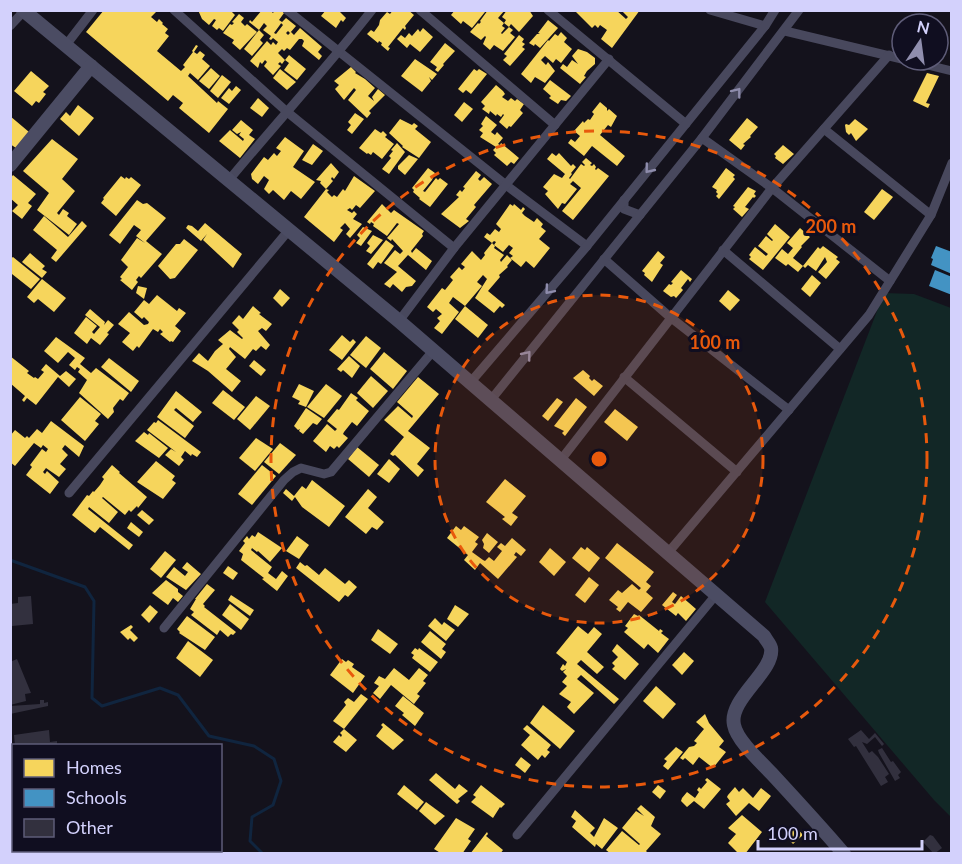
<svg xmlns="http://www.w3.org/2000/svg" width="962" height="864" viewBox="0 0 962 864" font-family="Lato,sans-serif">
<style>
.green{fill:#122726}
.homes{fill:#f6d55c}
.schools{fill:#4393c3}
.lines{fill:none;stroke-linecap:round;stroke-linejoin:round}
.stream{stroke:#10253f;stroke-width:3}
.building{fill:#32303e}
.street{stroke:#48485d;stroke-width:9}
.secondary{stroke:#4b4c63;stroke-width:14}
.oneway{stroke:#8e8cac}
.ring{fill:none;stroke:#e8590c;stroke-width:3;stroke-dasharray:10 8}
.centre{fill:#e8590c;stroke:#100e20;stroke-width:3}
.ring-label{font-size:18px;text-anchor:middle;font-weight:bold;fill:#e8590c;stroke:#100e20;stroke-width:6;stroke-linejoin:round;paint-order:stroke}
</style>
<rect width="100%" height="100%" fill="#14121c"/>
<!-- green -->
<polygon class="green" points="884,293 914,294 951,308 951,817 934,800 765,602"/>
<!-- homes -->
<g class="homes">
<polygon points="104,10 154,10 156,12 151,17 157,22 159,19 163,23 162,24 168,29 165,33 169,36 157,51 181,71 185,67 183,65 193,52 192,51 196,45 198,46 194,52 197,54 200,51 205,55 202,59 210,66 198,80 190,73 188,76 217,103 218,101 228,109 209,133 179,108 183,103 173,95 168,101 86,32"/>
<polygon points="198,10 230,10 235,15 223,31 219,28 217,30 212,26 216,20 214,19 209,25 202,19"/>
<polygon points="262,10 270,10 273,13 275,10 281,10 284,13 279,20 282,22 274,33 276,34 283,25 281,23 286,18 296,26 290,33 288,31 286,33 288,35 291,32 294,35 300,28 322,47 318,52 322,56 319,60 302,46 304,41 302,39 299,39 290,50 287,48 284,51 282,49 278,53 285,60 289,55 306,69 297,80 284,70 289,63 285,60 282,64 280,62 278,64 281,66 273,75 264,66 267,62 265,60 262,64 260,62 258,68 250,61 267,41 271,45 273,42 276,45 278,42 273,38 271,40 269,39 271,36 263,30 267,26 264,23 259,30 249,22 250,20 252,22"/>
<polygon points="326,10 338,10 346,18 343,22 341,20 336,28 321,16"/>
<polygon points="393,10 408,10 414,15 405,26 406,28 405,30 403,28 388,47 390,48 388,51 381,45 382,43 379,41 378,43 367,34 371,30 374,32 379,25 380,20 387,12 390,14"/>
<polygon points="455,10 483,10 485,12 472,28 463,21 461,24 451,15"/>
<polygon points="488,10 505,10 498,18 504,23 502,26 505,28 501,33 502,34 509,27 504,23 506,20 502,17 507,10 529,10 533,16 519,32 511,24 509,27 513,30 510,33 515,37 503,51 494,45 490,50 483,44 486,37 485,36 481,40 470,32 478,23 479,24 481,22 480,21"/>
<polygon points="574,10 616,10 626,19 628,17 621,10 640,10 612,48 601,39 607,30 600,25 598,28 595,25 592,28"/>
<polygon points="239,14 244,18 241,22 245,26 247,24 257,32 240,50 232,43 234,40 223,33 230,24 232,25 234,23 232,22"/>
<polygon points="548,20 558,28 540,48 535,44 534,46 529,43 537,34 540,34 538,33"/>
<polygon points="423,28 433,37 420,52 410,44 407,48 397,39 401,35 405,38 409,33 412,36 418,29 420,32"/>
<polygon points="259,30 264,35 260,40 263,43 252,56 244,49"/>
<polygon points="561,32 567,38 564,42 572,49 561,63 556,59 553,63 545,56 541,60 546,65 548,62 555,71 545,83 535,77 531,83 521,74 548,40 549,41 555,34 558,36"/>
<polygon points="519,35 524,39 522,42 525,44 522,47 525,49 510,66 503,60 507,56 504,54"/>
<polygon points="445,43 455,51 443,64 444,65 438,72 435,70 437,67 430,62"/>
<polygon points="578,49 587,52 595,58 595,64 587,71 584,76 586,77 580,84 560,68 563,64 567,67 572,60 578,64 572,56"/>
<polygon points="415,59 437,74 432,80 429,77 431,81 422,92 401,76"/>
<polygon points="351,67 356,72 355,73 365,79 375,88 368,96 374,101 372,97 378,89 385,95 369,111 371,113 367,118 348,100 356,90 354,88 344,100 335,89 339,85 334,81"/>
<polygon points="211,68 220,76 209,89 199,81"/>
<polygon points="280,69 296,82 287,90 273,78"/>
<polygon points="474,69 477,71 479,69 487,74 471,94 466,90 463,93 458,89"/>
<polygon points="31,71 49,86 43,92 46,94 39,103 36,101 32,106 14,91"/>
<polygon points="927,73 939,76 926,103 930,104 928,108 913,101"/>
<polygon points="222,75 231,82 218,98 210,91"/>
<polygon points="550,80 571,96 566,101 561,100 558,104 549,98 551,96 543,89"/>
<polygon points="496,85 503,91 505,94 502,97 508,101 511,98 515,101 517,99 524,104 520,110 523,113 511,127 509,126 507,129 499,122 504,115 503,114 501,117 497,114 496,116 490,111 489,114 482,109 485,106 481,102"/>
<polygon points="236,86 241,90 229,104 221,98 229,88 232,91"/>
<polygon points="258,98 269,108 262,117 250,108"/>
<polygon points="464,102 473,109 462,122 454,115"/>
<polygon points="600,102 607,108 607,111 609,109 617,116 611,127 608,125 600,135 625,156 617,166 592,146 584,156 568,143 571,139 575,142 580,136 574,131 583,121 584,123 588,119 590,120 594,114 592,112"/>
<polygon points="78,105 94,118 79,136 60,119 66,112 70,116"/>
<polygon points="355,113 364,119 352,134 347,130 351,125 348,122"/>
<polygon points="10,116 29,132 16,148 10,144"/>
<polygon points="486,116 497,125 491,132 495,135 497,132 503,138 498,144 500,145 501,143 519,158 514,164 511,162 507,166 494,155 496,153 493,150 496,147 480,137 483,133 479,130 483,126 481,124"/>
<polygon points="747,118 758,127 750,136 751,137 743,144 745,145 741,150 729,140"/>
<polygon points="400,119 412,125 414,123 418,126 415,129 431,142 419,158 402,147 403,146 389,133"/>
<polygon points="855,119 868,129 856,141 851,133 849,135 846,132 845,125 846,124 849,125"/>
<polygon points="241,120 253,130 249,135 255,139 240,158 219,141 230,130 243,141 244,139 239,135 241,132 237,134 232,130"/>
<polygon points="375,129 381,133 383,131 387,135 385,137 394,144 382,159 373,152 371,155 368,153 367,154 359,148"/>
<polygon points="285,137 304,151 293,167 315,182 301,199 291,191 284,200 273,190 269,194 264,189 269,180 264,176 258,184 252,179 251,174 264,157 268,160 274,153 277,156 281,151 276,148"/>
<polygon points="52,139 78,159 62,179 75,191 57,213 59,215 63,209 69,213 67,216 77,224 69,235 37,210 49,193 23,171"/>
<polygon points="397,143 405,152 389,174 382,169 391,158 389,156 393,151 391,150"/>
<polygon points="313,144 323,151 312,165 302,160"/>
<polygon points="783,145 794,154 783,164 775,158 776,156 774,154"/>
<polygon points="552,153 556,156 559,153 571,166 573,164 576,167 571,173 572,174 569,178 570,179 581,164 584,166 585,165 582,162 586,158 592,163 590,165 592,166 594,164 596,167 595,169 596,170 598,168 609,176 573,220 562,211 581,188 573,181 570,184 577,189 565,204 562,203 558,209 545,194 548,191 543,187 554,174 562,178 565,174 547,159"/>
<polygon points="409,155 418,159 405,175 398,169 398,166"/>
<polygon points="331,163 339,172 334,179 332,177 331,179 333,181 326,189 320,183 321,181 316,180"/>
<polygon points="428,168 435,173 432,180 423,191 425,192 436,178 438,180 440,178 448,184 430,207 419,199 420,198 413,192 414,190 412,188"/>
<polygon points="726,168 735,175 733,177 735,179 719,199 716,196 718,194 716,192 717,190 712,187"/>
<polygon points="476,171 481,175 478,179 480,181 484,177 492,184 474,205 476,207 466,219 469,221 460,228 441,214 459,197 456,195 460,190 462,192 465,188 463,187"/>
<polygon points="13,175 36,194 28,203 32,206 22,219 12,211 18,205 10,198 10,179"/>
<polygon points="121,176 125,179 126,177 129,179 131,177 141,185 116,216 101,203 104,199 103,198"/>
<polygon points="354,176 375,191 360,208 356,205 352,210 350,208 347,210 352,213 354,211 357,214 353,219 362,224 350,238 346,234 350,229 345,223 340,228 343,230 334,242 304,217 326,189 329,190 327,192 332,197 334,195 337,197 343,189 345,191"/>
<polygon points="748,187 756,191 754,194 756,196 754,198 753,197 745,207 749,209 742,217 733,209 735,207 733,206"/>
<polygon points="882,189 893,197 874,220 864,212"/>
<polygon points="137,200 143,204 147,203 166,218 146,241 162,254 141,278 139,276 136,280 138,282 132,290 120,280 122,279 120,277 128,267 121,260 137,238 145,243 136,236 141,230 134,225 120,244 109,235"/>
<polygon points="382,204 391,213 394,210 424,231 422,234 423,236 411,251 412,253 416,248 432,261 426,270 408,255 398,266 416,281 412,286 406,287 402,292 393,284 390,288 384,284 397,272 384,263 395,250 400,254 403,251 392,239 391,241 387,238 399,224 397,223 387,236 373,226 374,224 371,222 370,224 367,222"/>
<polygon points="510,204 513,206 514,204 521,210 523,207 525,209 522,213 525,216 534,222 537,218 543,224 541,227 546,231 539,239 550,248 534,268 526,261 521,267 510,258 513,256 509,253 513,248 509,245 503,252 494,245 496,242 494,241 492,243 484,237 487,233 490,235 495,229 499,232 501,229 496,224"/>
<polygon points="44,216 68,237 82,221 87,226 56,262 51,258 57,250 33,230"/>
<polygon points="205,223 242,254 233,268 203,240 207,234 201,241 186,228 188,225 192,226 198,231"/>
<polygon points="775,224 790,237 763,270 749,259 751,257 749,255 755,247 766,256 768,254 758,246 766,236 772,241 773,240 767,234"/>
<polygon points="363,227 372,231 361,246 356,243 360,238 357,235"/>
<polygon points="800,228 810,237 801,246 802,247 793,258 803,266 798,272 788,264 786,266 775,258 782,249 788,254 793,248 787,243"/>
<polygon points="373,235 383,240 371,254 366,251 370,246 367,243"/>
<polygon points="184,239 198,250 175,278 170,279 158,266 176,244 180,244"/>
<polygon points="386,240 394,246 381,264 378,262 373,269 367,264"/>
<polygon points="492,243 495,246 494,248 504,255 500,260 501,262 507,255 512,260 507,266 508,267 499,275 500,277 488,291 505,305 502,308 500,306 494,313 475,298 487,279 483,275 477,282 482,286 465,306 453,297 449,303 459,312 442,334 434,328 440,321 437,318 442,314 436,309 433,312 427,307 442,288 445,290 453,280 450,277 459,267 462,270 465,267 461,264 472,251 481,260 485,255 484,253"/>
<polygon points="823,246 838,257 836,259 840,262 826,279 818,272 827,262 825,257 816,271 808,265 805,268 803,266 818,247 820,249"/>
<polygon points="658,251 665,257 660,263 663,265 652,282 644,275 645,273 642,271"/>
<polygon points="30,253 45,266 42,269 47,272 42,278 22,262"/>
<polygon points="13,257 40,279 31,289 12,274 10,277 10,259"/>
<polygon points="681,270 692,279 690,282 688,279 681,288 683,290 676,298 674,296 671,297 663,291 669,284 671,285 673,283 671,282"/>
<polygon points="812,275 821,283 810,297 801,289"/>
<polygon points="42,279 66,298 54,312 38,299 34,303 27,297"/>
<polygon points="138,286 147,288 144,299 136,293"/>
<polygon points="280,289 290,298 282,307 273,298"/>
<polygon points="728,290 740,300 730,311 719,301"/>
<polygon points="157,295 177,311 179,308 186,313 175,326 181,331 173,342 171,341 170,342 160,334 163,332 160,329 158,332 153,329 139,348 137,346 133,351 122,342 130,333 118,324 129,312 144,325 148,324 149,322 144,317 142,319 134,312 144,300 149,304"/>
<polygon points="253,306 261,313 259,314 272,324 266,331 262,328 258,331 270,345 266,350 261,346 256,351 253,349 245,359 230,347 229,349 236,357 226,369 241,381 232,392 208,371 192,361 199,353 208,361 215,351 223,344 218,340 230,330 242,339 243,338 237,332 239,330 232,323 239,315 243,319"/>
<polygon points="465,306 488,325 478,338 455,319"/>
<polygon points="90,309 105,322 104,325 108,320 114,325 107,333 109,334 100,345 91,338 87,344 74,333 86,317 97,326 92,332 94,334 100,327 85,315"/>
<polygon points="342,335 350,342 353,339 356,342 342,360 329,350"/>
<polygon points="366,336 381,348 366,368 350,355"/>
<polygon points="56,337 85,358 80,364 91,373 96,368 129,393 123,401 120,399 113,408 114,412 108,419 79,393 87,380 78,372 80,369 77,367 75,370 69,365 75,358 68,352 58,363 44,351"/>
<polygon points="384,352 407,371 393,389 370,369"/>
<polygon points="10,356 29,371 27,373 34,378 35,377 38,379 44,372 41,370 46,364 60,376 66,371 76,379 69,387 58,377 36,405 27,398 24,402 22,400 25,396 10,383"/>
<polygon points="349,356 360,366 352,378 343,370 341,372 337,369"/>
<polygon points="109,358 139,381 131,392 101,367"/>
<polygon points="254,360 266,370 261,376 249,366"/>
<polygon points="583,370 590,376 589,378 592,381 594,379 603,386 594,396 573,378"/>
<polygon points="371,376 388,391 373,408 357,393"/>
<polygon points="418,377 439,394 408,431 430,448 417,464 424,470 418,477 395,455 393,456 390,454 404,437 384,420 398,406 412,418 413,416 397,402"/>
<polygon points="299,384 314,391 306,407 298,404 300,401 292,397"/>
<polygon points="326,384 342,396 324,418 307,407"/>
<polygon points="223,390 245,407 234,420 212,403"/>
<polygon points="176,391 202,412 193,422 176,408 174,410 194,426 185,438 157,417"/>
<polygon points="351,393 358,398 356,400 369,411 357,426 352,422 344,432 343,434 348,438 339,448 337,446 334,449 330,446 326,452 313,441 327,424 335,431 337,429 327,421 337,409 339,410"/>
<polygon points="256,396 270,406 250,430 237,419"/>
<polygon points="80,397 101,414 95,421 99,424 85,441 61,420"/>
<polygon points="557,398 563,402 548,421 542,416"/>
<polygon points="576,398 587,407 565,436 562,433 564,431 554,426"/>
<polygon points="306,408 322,419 317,425 313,423 303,434 299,431 300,429 298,430 294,426"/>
<polygon points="615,409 638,427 627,441 604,422"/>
<polygon points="158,420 201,452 197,457 192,454 191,456 185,451 181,457 184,460 179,466 165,455 171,449 176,452 147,430 154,422 156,423"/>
<polygon points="51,421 84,446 79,457 65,445 62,449 68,455 60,464 66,469 59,477 46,468 43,472 45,474 47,471 59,482 50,494 26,475 32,467 30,465 42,449 46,452 48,449 43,445 41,448 34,443 15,466 10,462 10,436 15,430 25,438 27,436 29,438 37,429 42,433"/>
<polygon points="144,432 148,435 149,433 168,448 159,458 135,441"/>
<polygon points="256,438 273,449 255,471 239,458"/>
<polygon points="280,443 296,455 279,474 264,462"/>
<polygon points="357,447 379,465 369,477 348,459"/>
<polygon points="389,459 400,469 389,483 377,474"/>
<polygon points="156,461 175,476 172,480 176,483 163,499 137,482"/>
<polygon points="112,465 120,472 119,473 147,497 138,508 137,506 131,512 129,510 125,515 103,497 102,498 118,512 109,523 89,507 88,509 133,545 129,550 100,527 95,533 92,531 72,515 87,495 89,496 93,491 94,492 100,485 104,479 102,477"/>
<polygon points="262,465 276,476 252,505 238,494"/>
<polygon points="505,479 526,496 512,513 518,517 511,526 502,519 505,517 486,502"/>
<polygon points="312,480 345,506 329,527 302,507 295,497 292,501 283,493 286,489 294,496 302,486 306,489"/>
<polygon points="368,489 377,497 368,508 384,522 377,530 372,527 366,534 345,517"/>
<polygon points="142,510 154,520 149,525 137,515"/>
<polygon points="131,522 143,532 139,537 127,528"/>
<polygon points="456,526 461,530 464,526 479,537 475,542 478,544 472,552 483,560 485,561 489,557 494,561 502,551 497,547 501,543 505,546 512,538 526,550 521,556 516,552 514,555 517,557 498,579 480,563 475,570 464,560 468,555 447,538"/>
<polygon points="258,532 282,548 270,562 258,551 257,552 252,548 251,550 272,567 268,573 276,579 282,571 288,576 277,591 262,579 264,578 241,560 243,554 239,551 245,543 243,541 247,536 249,539 252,535 255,537"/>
<polygon points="487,533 498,542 489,553 483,548 484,544 482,540"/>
<polygon points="297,536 309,545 299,559 286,551"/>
<polygon points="617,543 654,572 646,582 651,586 646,592 653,598 641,612 628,602 620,612 616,609 618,607 609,600 618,590 622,593 632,584 639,590 641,588 605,558"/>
<polygon points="581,547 585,550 587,547 600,558 589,572 572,558"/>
<polygon points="550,548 566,562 554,576 539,562"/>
<polygon points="165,551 176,560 161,578 150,569"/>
<polygon points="187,562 201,574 186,590 166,577 174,567 185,576 188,572 182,568"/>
<polygon points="300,562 305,566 307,565 319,575 325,568 345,584 349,580 357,587 348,597 345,595 339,602 296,568"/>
<polygon points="228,566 238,573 233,580 223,573"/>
<polygon points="589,577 599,585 585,603 575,595"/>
<polygon points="166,580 178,589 178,592 183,596 178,602 173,598 168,605 152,593"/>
<polygon points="207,584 215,590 203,604 205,606 204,607 236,632 233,635 231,634 228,637 220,630 217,635 191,615 194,612 190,609 196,599 195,599"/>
<polygon points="673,592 677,595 672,602 675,604 681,596 696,609 686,621 678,613 676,616 662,605"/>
<polygon points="231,595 254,610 250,616 228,600"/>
<polygon points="230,604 249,619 241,630 222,615"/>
<polygon points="150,605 158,612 149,623 141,615"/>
<polygon points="455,605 469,614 458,627 447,619"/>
<polygon points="634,614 638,616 639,615 659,631 660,629 663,631 661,633 669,639 658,653 648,644 644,649 624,632 628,628 625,626"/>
<polygon points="187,616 215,637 205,650 179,633 180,632 177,629"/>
<polygon points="435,618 442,625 444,622 455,630 446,641 428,626"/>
<polygon points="131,625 133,627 130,630 138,638 134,642 130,638 128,640 120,632"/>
<polygon points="578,626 588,634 594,627 602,634 587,652 604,667 597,674 581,660 577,664 619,699 614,704 581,675 577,679 594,693 574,714 567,707 571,702 559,694 567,686 562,682 567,676 563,672 566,669 562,671 560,669 563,664 565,666 567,662 556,653"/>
<polygon points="378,629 398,644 390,654 371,640"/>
<polygon points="430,631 446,644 442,649 446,652 441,659 421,642"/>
<polygon points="188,641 213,660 200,677 176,658"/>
<polygon points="617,644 639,664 625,680 612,669 615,666 612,663 618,657 612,651"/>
<polygon points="415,648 418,650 419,648 438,662 430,672 412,658 414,655 411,653"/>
<polygon points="684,652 694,661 682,675 672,665"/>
<polygon points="342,659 346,662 348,660 354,664 352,667 365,676 353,693 330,675"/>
<polygon points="394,668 409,680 419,668 428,675 423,681 426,683 417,694 420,696 414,704 391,685 380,699 373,693 379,686 374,683 379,676 385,679"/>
<polygon points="656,686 676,704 663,719 643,701"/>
<polygon points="361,694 368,699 344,729 333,721 346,705 344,702 348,698 354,702"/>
<polygon points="403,696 424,713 415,726 402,715 404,713 395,706"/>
<polygon points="543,705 575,731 560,749 530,723"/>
<polygon points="705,714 709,723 724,741 719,747 726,752 713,768 699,757 693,765 685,758 683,760 680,758 689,747 694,746 697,743 694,741 704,729 696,722"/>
<polygon points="383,723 404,740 393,750 376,736 383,727 381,725"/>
<polygon points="527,725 551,745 547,750 550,752 545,758 542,755 538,760 521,745 530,735 523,729"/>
<polygon points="344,729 357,740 346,752 333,742 339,735 341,737 342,735 340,733"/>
<polygon points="676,747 683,752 668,770 663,766 667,761 664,759"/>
<polygon points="521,757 531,765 525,773 515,765"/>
<polygon points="436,773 455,789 459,784 468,791 458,799 460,801 457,804 429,780"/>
<polygon points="707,778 721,789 704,809 694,801 687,807 681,801 682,798 687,792 695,798 699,792 697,790 699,787 701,789 707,782 705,780"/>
<polygon points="404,785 424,802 417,810 397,794"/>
<polygon points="481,785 505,804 501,808 500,807 493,818 471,802 476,797 473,795"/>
<polygon points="658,785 666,791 660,799 652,792"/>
<polygon points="735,787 739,792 743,788 753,798 761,788 771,796 759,811 749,803 736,816 726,804 730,801 727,797 728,795"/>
<polygon points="426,802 445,816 435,825 419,811"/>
<polygon points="641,805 655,817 651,826 661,834 646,851 649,854 611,854 606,850 622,831 639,845 640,844 622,828 636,811 644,816 637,809"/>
<polygon points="575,810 595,828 590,833 594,837 604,818 618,828 602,849 596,844 595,847 572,827 576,821 571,817"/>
<polygon points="742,815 762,832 745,854 739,854 728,843 736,834 728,828"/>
<polygon points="456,818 475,829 468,839 471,841 462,854 442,854 434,849"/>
<polygon points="795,826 803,835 793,844 785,835"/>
<polygon points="487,832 488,834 486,836 503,850 500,854 470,854"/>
</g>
<!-- schools -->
<g class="schools">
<polygon points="936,246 952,252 952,274 931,265 933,259 931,258"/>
<polygon points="935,270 952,277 952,295 929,286"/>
</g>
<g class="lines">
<!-- stream -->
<polyline class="stream" points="10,560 85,587 94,601 92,698 102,706 160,688 178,695 209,736 254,746 274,759 281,781 273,805 252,817 250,841 263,854"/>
</g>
<!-- building -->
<g class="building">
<polygon points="31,596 33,624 12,626 10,604 18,603 18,597"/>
<polygon points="17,659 31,693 25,694 26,701 10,705 10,662"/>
<polygon points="40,700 44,700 44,703 48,702 48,706 10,714 10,706 40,704"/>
<polygon points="49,730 50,742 57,741 57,746 15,746 14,735"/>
<polygon points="861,730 869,739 875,733 884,744 882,746 875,737 867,744 862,742 869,753 872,751 878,757 889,774 885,777 888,782 881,786 856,746 854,747 848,739"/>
<polygon points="882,748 891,762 893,761 901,772 898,775 900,778 895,781 879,753 878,750"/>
<polygon points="930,835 933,836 942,848 934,854 923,842"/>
</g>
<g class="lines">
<!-- street -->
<g class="street">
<polyline points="174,10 286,111 454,248"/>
<polyline points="287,10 506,185 587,246"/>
<polyline points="420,10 555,125"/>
<polyline points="548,10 686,124"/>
<polyline points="710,10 765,26"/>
<polyline points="10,26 24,11"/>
<polyline points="785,31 902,59"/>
<polyline points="66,45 93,10"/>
<polyline points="907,60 952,71"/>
<polyline points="824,129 931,215"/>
<polyline points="702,138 772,188 890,281"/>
<path d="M 229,180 C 276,123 326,69 372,10"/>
<polyline points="624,200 624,209 640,215"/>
<polyline points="723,250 840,349"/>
<polyline points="604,259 670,317 789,410"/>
<polyline points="399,321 454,248 609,59"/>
<polyline points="624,377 737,472"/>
<polyline points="469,384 587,246 765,26 775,10"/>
<polyline points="490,401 702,138 799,10"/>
<polyline points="560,461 772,188 889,55"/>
<polyline points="69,493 289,230"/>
<polyline points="667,554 869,315 931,215 952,163"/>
<polyline points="164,628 284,480 293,472 301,468 324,474 331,472 433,351"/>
<polyline points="10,828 14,833"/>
<polyline points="517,835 715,596"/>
<polyline points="22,850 24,854"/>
</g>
<!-- secondary -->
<g class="secondary">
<path d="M 23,10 L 399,321 L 764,636 C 766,640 770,644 771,648 C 775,671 728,699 734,725 C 737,741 762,763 773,775 C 797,801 821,827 844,854"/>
<polyline points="10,165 91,66"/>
</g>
</g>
<!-- one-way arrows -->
<defs><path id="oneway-chevron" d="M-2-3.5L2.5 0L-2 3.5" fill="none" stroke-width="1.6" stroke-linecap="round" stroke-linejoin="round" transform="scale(1.5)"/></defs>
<g class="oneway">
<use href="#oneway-chevron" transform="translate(737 92) rotate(-52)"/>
<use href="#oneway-chevron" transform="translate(649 169) rotate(129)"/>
<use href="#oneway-chevron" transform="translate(549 290) rotate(130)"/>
<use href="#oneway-chevron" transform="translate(527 355) rotate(-51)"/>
</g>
<!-- distance rings -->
<circle cx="599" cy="459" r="164" fill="#e8590c" fill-opacity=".12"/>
<g class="ring">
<circle cx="599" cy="459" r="164"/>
<circle cx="599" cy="459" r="328"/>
</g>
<circle cx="599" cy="459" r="9" class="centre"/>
<g class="ring-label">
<text x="831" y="233">200 m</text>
<text x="715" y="349">100 m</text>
</g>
<!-- border -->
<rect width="962" height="864" fill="none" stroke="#d3d1fc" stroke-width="24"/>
<!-- legend -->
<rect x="12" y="744" width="210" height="108" fill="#100e20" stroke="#5e5c78" stroke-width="1.5"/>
<rect x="24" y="759" width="30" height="18" fill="#f6d55c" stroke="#5e5c78" stroke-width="1.5"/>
<text x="66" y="774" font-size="18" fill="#d3d1fc">Homes</text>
<rect x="24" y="789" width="30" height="18" fill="#4393c3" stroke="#5e5c78" stroke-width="1.5"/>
<text x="66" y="804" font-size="18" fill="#d3d1fc">Schools</text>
<rect x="24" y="819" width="30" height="18" fill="#32303e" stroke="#5e5c78" stroke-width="1.5"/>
<text x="66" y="834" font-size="18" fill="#d3d1fc">Other</text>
<!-- north arrow -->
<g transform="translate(920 42) rotate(13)"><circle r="28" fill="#100e20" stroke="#5e5c78" stroke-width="1.5"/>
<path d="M0-4.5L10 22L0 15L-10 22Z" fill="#908eae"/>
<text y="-9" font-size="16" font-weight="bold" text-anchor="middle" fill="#d3d1fc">N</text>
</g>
<!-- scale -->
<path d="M758 840v9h164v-9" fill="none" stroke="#d3d1fc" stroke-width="3"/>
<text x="767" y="840" font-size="18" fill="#d3d1fc" stroke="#100e20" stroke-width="4.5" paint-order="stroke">100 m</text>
</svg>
